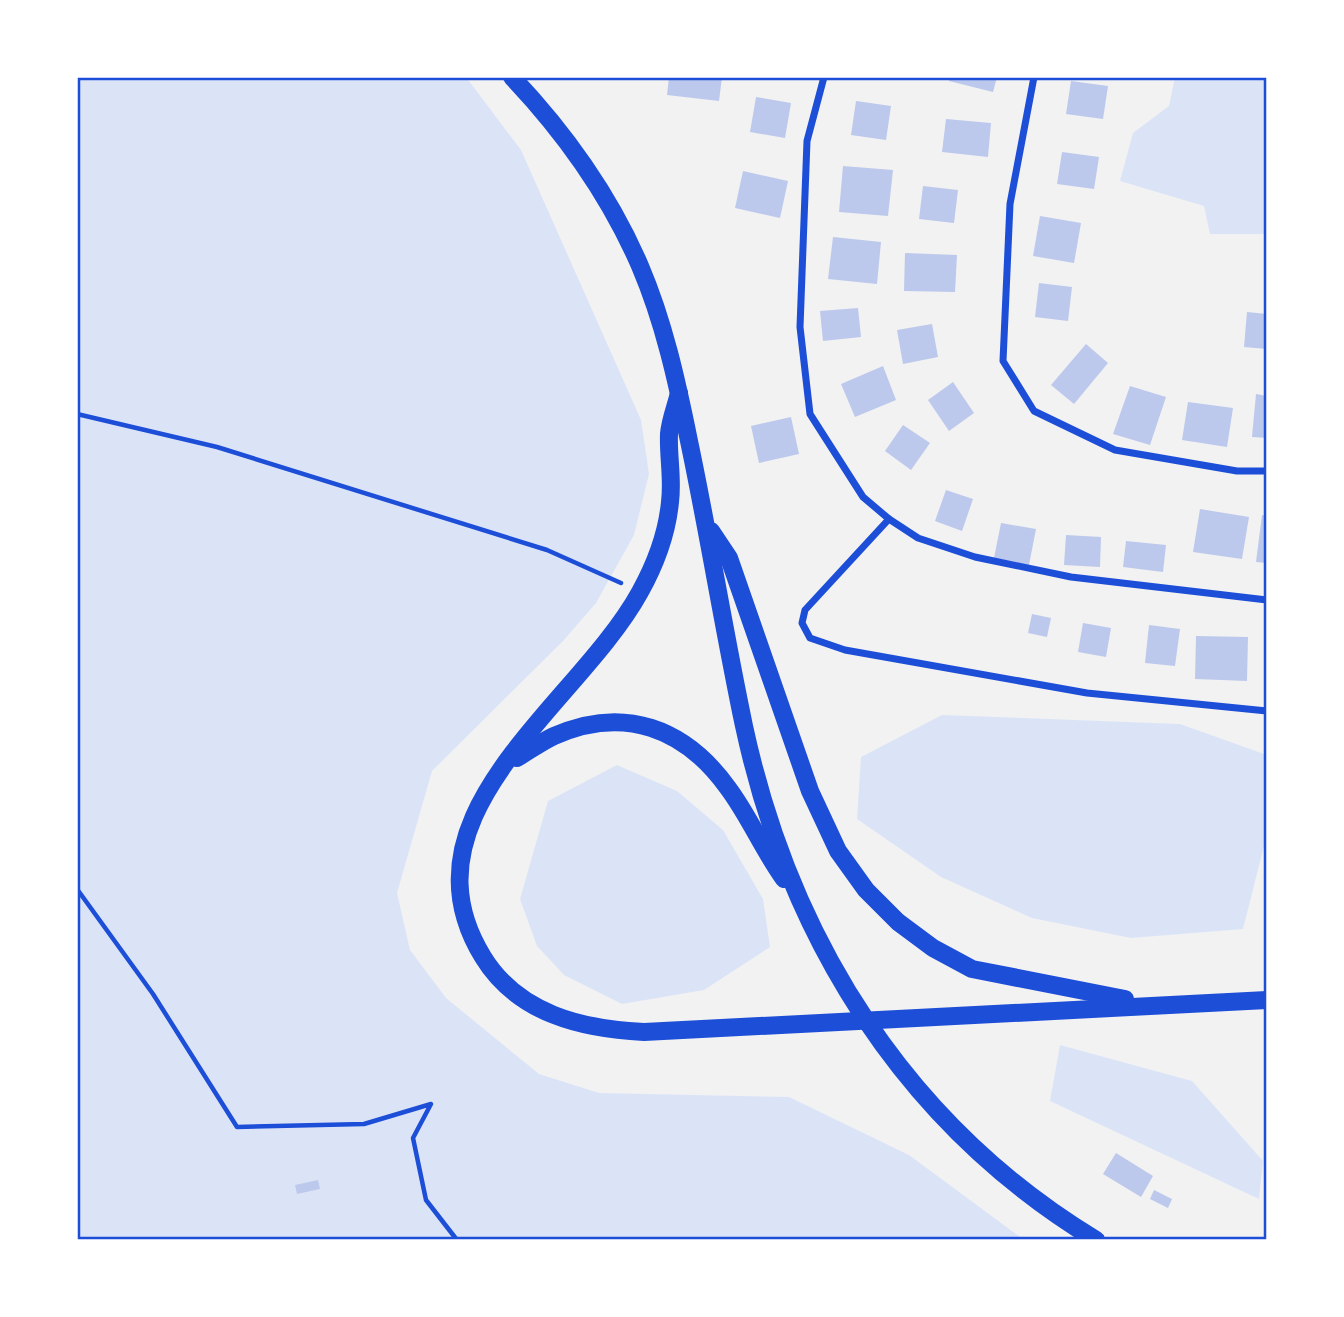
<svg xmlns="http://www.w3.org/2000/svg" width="1344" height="1317" viewBox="0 0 1344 1317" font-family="'Varela Round',sans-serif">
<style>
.green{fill:#dbe4f7}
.building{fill:#bdc9ec}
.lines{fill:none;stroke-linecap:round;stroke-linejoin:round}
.path{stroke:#1d4ed8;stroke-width:4.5}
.minor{stroke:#1d4ed8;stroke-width:7}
.primary{stroke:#1d4ed8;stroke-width:18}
.neatline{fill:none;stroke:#1d4ed8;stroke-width:2.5}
</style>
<rect width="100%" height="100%" fill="#f2f2f2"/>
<!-- green -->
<g class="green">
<polygon points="77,77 466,77 521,150 641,420 649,474 634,535 596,603 563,641 432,771 397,893 410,950 446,998 539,1074 599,1093 789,1097 909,1155 1024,1240 77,1240"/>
<polygon points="1175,77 1267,77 1267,234 1210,234 1204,206 1120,181 1133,133 1169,106"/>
<polygon points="942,715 1180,724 1267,755 1267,834 1243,929 1131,938 1032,918 941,877 857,819 861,757"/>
<polygon points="617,765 677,791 723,830 763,899 770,947 704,990 622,1004 564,975 537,946 520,899 548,801"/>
<polygon points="1060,1045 1192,1081 1263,1161 1259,1199 1050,1101"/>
</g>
<!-- building -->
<g class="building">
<polygon points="669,77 722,77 719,101 667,95"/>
<polygon points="950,77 997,77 993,92 949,81"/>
<polygon points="1071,81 1108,86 1103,119 1066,114"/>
<polygon points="756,97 791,103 785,138 750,132"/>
<polygon points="856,101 891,106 886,140 851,135"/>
<polygon points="946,119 991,123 988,157 942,152"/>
<polygon points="1062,152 1099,157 1094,189 1057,184"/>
<polygon points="843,166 893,170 888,216 839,212"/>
<polygon points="743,171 788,181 780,218 735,208"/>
<polygon points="923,186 958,190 954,223 919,219"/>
<polygon points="1040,216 1081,223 1074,263 1033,256"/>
<polygon points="833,237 881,242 877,284 828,279"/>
<polygon points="905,253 957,255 955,292 904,291"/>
<polygon points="1039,283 1072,287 1068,321 1035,317"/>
<polygon points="858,308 861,337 823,341 820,311"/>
<polygon points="1247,312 1267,314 1267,349 1244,347"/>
<polygon points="932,324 938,357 903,364 897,330"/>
<polygon points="1086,344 1108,363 1074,404 1051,385"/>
<polygon points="883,366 896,400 855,417 841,384"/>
<polygon points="953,382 974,413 949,431 928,400"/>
<polygon points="1130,386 1166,397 1150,445 1113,434"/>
<polygon points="1256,394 1267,396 1267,438 1252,437"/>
<polygon points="1188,402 1233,408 1227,447 1182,440"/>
<polygon points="791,417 799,454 759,463 751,426"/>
<polygon points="903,425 930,443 911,470 885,451"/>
<polygon points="946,490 973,499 962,531 935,521"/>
<polygon points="1200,509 1249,517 1242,559 1193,552"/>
<polygon points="1262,515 1267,516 1267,563 1256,562"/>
<polygon points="1001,523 1036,529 1029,565 994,558"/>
<polygon points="1066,535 1101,537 1100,567 1064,565"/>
<polygon points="1126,541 1166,545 1163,572 1123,567"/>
<polygon points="1032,614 1051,618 1047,637 1028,633"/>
<polygon points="1083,623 1111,628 1106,657 1078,652"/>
<polygon points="1149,625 1180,629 1175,666 1145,663"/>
<polygon points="1196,636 1248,637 1247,681 1195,679"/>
<polygon points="1116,1153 1153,1176 1141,1197 1103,1174"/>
<polygon points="318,1180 320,1189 297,1194 295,1185"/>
<polygon points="1154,1190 1172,1199 1168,1208 1150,1199"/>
</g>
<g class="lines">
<!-- path -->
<g class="path">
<polyline points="77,414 217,447 547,550 621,583"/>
<polyline points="77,889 153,994 237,1127 364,1124 431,1104 413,1138 426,1200 457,1240"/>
</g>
<!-- minor -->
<g class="minor">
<polyline points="824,77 807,141 800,327 810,414 863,497 889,519 918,538 975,557 1071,577 1267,600"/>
<polyline points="1034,77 1010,204 1003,361 1034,411 1115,450 1237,471 1267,471"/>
<polyline points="889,519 805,610 802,623 810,638 845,650 1087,693 1267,711"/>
</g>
<!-- primary -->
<g class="primary">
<path d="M 512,77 C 565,133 609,194 640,266 C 664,322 677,382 689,441 C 709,536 724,631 744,726 C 790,940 906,1125 1096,1240"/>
<path d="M 679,393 C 676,406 670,420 669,434 C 668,456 673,479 670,502 C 667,533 655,565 640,592 C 578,705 395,814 483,957 C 518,1014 582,1029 644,1032 L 1267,1000"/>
<polyline points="711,531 729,558 810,791 838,851 866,890 898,922 933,948 972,969 1125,999"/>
<path d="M 517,758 C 529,751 541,742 554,736 C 624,705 685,728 728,788 C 749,816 763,850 784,879"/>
</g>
</g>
<!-- border -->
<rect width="1344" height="1317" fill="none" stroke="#ffffff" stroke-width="158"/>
<rect x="79" y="79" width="1186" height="1159" class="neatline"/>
</svg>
